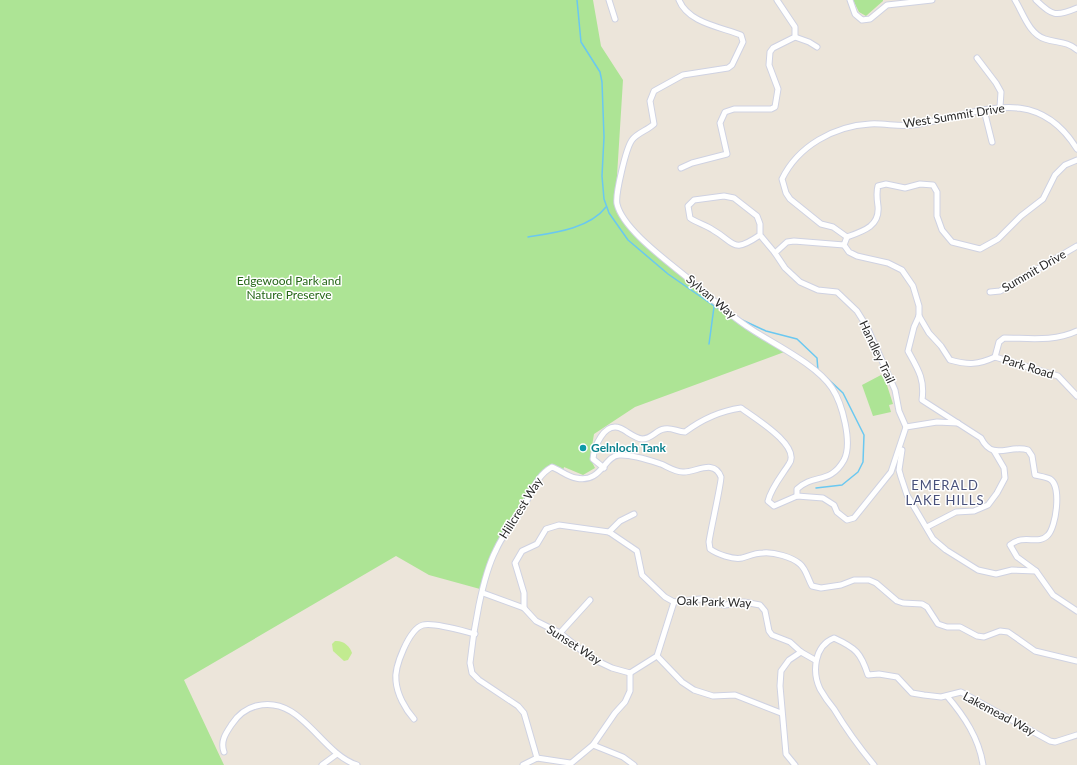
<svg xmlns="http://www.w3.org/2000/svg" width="1077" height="765" viewBox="0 0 1077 765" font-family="Lato,sans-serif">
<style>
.green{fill:#ade495}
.pitch{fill:#c2eb90}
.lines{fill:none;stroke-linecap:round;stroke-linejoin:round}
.stream{stroke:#6ac8f1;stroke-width:1.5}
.street-casing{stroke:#cfd2e2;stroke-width:7}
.street{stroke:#fff;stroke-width:5}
.culture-dot{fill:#0f9aa8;stroke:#fff;stroke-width:1.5}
.labels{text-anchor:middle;stroke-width:3;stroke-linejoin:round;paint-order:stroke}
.street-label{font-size:12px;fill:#292929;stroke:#fff}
.park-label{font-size:12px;fill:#266718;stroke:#fff}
.culture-label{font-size:12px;font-weight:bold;fill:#0d838f;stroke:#fff;text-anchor:start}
.neighbourhood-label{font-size:13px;letter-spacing:1px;fill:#48507a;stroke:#fff}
</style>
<rect width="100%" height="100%" fill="#ece5da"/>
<!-- green -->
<g class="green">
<polygon points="0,0 593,0 601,46 623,80 616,192 620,212 662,259 728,313 787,351 635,407 594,434 590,458 595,468 583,475 564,467 563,471 552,467 544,471 504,535 480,589 429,575 396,556 184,680 224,765 0,765"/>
<polygon points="853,0 883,0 883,1 866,16 859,12"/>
<polygon points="881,375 885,379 893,404 889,405 891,412 873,416 862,385"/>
</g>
<!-- pitch -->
<path class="pitch" d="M 335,641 C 343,640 350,646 352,653 L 348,660 L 344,661 L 333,651 L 332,644 Z"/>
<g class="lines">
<!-- stream -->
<g class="stream">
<polyline points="577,0 581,42 600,72 602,82 604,137 602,176 604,199 609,213 628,240 668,274 717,308"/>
<path d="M 528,237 C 553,233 589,229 606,207"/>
<polyline points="740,319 766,331 797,339 817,358 818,371"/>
<polyline points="709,344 714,307"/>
<polyline points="816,488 842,485 858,472 863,462 864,435 843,393 827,378"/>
</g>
<!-- street casing -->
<g class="street-casing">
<g id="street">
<polyline points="609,0 615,19"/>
<path d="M 679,0 C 688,23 721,27 741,35 L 743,42 L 732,65 L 728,68 L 683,75 L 654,91 L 650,101 L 654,124 C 648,130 637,133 632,140 C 626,148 615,195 617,204 C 623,230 670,263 690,280 C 710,297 729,315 751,329 C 775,345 816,364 832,388 C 842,403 853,443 844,460 C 830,485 814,473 797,489 L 797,496"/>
<polyline points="850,0 855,14 862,20 870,19 887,5 932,0"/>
<path d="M 1015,0 C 1023,13 1029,34 1045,39 C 1057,43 1067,41 1077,50"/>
<path d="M 1036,0 C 1052,16 1056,17 1077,8"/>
<polyline points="795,37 809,42 817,47"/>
<polyline points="977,58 996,83 1001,92 1000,107"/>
<polyline points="984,110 992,142"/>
<path d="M 1077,160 L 1065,165 L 1055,175 L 1043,199 L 1021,216 L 998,239 L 980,249 L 952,242 L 942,230 L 937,216 L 937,192 L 933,185 L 920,184 L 905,188 L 886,184 L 878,186 C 876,193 877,199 878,206 C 880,226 864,231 847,237 L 844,245 L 849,252 L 857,256 L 888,263 L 902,270 L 913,286 L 919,306 L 919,316 L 914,327 L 908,351 C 918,369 925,379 922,400 L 981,438 C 993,462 1009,444 1028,450 L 1032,456 L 1035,475 C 1039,476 1046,477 1050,479 C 1062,486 1056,527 1048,535 C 1038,546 1024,533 1010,545 L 1017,557 L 1036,571 L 1053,595 L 1077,611"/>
<polyline points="681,168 692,163 727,154 720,123 725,112 734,109 771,109 775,107 778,89 769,65 770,52 773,48 795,37 795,27 777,0"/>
<path d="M 760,235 C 732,254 736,243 713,230 C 706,225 697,223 690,218 L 688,206 L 694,200 L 724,196 L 734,198 L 757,216 L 760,224 L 760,235 L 775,253"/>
<path d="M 847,237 L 833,227 L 821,224 L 790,199 L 786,193 L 782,179 C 798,146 834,126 870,124 C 884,123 899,127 913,125 C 976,116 1034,80 1077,149"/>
<polyline points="844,245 794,241 787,242 775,253 785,268 800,282 818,290 837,292 857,311 867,327 895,390 899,411 906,427"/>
<polyline points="990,292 1000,291 1077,246"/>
<path d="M 919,316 L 929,333 L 941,346 L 950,360 C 968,365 978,365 995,357"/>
<path d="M 1077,331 C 1054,342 1028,338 1004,338 L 999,342 L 995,357 L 1058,376 L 1077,396"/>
<polyline points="902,450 899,470 901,477 907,495 933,539 946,550 978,570 996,574 1012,570 1036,571"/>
<path d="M 604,468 L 593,459 C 594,447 604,422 620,428 C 627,431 634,438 642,439 C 652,439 656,430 664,429 C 672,427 677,432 685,432 C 701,420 720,411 741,408 C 753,417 802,446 789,464 C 782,475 771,488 768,501 L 774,506 L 797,496 L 823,498 L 834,505 L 837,512 L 847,520 L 854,518 L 891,472 L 906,427 L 937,422 L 958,423"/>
<polyline points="927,527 956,512 974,511 988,505 997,493 1005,478 1004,468 994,451"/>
<polyline points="609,532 620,521 634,514"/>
<polyline points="483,593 524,608 536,621 560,633 591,658 612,668 630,673"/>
<polyline points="524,608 524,593 515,563 522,551 537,544 546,529 559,525 609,532 637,551 642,575 665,597 674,602 700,599 725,605 744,602 760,605 765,611 769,631 772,635 790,642 801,652 815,660"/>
<polyline points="560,633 590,600"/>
<polyline points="657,656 682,682 694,690 713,696 735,695 781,713"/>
<polyline points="630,673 657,656 674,602"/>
<path d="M 947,696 C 964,716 979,738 983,765"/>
<path d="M 414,719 C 405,709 397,694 396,681 C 394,667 409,629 423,625 C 434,622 463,631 475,634"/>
<polyline points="593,745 623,757 634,765"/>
<path d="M 224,752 C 220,741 226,733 232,724 C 238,715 245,709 256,706 C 301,694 320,753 357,765"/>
<path d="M 570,763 L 537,758 L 524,713 L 518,706 L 479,680 L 472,673 L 470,663 C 473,633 482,577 496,550 C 503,534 514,521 524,506 C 532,492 537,475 552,467 C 560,470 568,477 576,478 C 601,484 604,456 619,455 C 632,454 649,460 661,464 C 668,467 675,472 683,472 C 695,473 714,458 721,477 C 722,480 710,533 709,542 L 710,549 C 717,554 733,560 742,558 C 749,556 755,553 763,553 C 774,552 792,557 800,564 C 806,569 808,579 812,586 L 821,588 L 841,585 L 854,580 L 869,580 L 876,583 L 897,601 L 903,603 L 922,604 L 927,607 L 938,624 L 947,627 L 960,627 L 977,636 L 984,637 L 1000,631 L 1008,632 L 1035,651 L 1077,661"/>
<polyline points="322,765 337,754"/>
<polyline points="523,765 537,758"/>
<polyline points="569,765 593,745 615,713 625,702 630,691 630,673"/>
<polyline points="795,765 786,754 780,686 781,671 789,660 801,652"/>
<path d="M 874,765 C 859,747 846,729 834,709 C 829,703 824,696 820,689 C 812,672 814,646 834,638 C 856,648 861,653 868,675 L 879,674 L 897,677 L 912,693 L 924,695 L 941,697 L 961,692 L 1050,741 L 1055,742 L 1077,735"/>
</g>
</g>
<!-- street -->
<use href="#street" class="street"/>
</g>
<!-- markers -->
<circle class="culture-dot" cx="583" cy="448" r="4"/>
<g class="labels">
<!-- street labels -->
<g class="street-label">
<text transform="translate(954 116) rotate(-9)" y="4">West Summit Drive</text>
<text transform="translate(1034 271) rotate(-30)" y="4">Summit Drive</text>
<text transform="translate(711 297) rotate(40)" y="4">Sylvan Way</text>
<text transform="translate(877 352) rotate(65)" y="4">Handley Trail</text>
<text transform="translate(1028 367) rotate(17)" y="4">Park Road</text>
<text transform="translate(521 508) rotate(-58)" y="4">Hillcrest Way</text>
<text transform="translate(714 602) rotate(2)" y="4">Oak Park Way</text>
<text transform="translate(574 645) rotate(33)" y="4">Sunset Way</text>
<text transform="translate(999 714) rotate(28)" y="4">Lakemead Way</text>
</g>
<!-- park labels -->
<g class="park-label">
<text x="289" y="285">Edgewood Park and<tspan x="289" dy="14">Nature Preserve</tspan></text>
</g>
<!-- culture labels -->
<g class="culture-label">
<text x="591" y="452">Gelnloch Tank</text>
</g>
<!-- neighbourhood labels -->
<g class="neighbourhood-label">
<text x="945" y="490">EMERALD<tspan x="945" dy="15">LAKE HILLS</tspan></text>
</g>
</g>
</svg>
